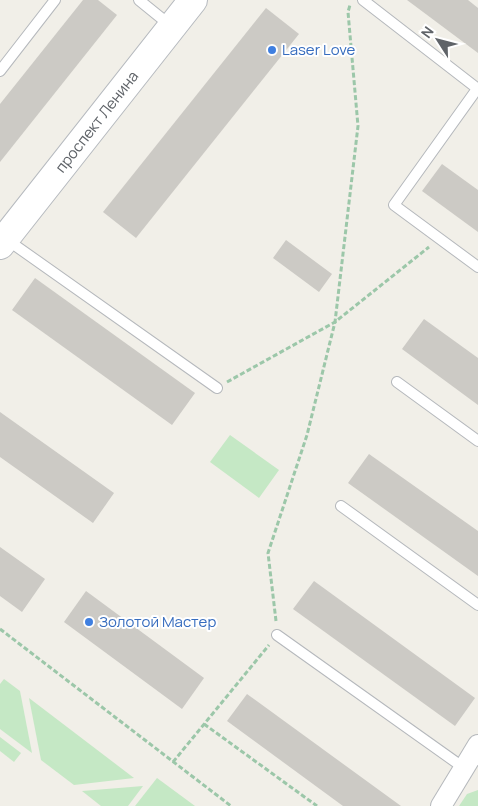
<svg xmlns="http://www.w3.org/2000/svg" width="478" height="806" viewBox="0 0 478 806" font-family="Manrope,sans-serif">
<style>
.green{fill:#c5e8c5}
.building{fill:#cccac5}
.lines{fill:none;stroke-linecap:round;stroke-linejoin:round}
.lane-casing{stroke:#b5b8bc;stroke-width:12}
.street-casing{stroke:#b5b8bc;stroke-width:22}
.secondary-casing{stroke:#b6babf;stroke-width:30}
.path{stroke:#9cc7a9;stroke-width:3;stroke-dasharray:5 2.5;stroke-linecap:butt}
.lane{stroke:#fff;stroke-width:10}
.street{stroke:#fff;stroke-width:20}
.secondary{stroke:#fff;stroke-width:28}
.shop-dot{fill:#3f7fe0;stroke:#fff;stroke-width:2}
.labels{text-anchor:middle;stroke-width:4;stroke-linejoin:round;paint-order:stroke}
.shop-label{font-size:15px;fill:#366cbe;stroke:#fff;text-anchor:start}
.street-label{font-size:15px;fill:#5f6368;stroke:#fff}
</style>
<rect width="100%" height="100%" fill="#f1efe8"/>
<!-- green -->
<g class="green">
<polygon points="230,435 279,470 259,498 210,462"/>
<polygon points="4,679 20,691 32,753 0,729 0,684"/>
<polygon points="29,698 134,778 74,785 41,760"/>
<polygon points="0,737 21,753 14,762 0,751"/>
<polygon points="157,778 195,806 135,806"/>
<polygon points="143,786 128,806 101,806 82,791"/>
<polygon points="478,790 478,806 459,806 467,794"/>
</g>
<!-- building -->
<g class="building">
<polygon points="83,0 98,0 117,15 0,162 0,104"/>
<polygon points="407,0 468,0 478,8 478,53"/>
<polygon points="266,8 299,34 136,238 103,212"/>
<polygon points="442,164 478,190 478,232 422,191"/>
<polygon points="286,240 332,274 319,292 273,258"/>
<polygon points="35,278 195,393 172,425 12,310"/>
<polygon points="424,319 478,358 478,405 402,349"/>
<polygon points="0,412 114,493 93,523 0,457"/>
<polygon points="369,454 478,531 478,576 348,483"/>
<polygon points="0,547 45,579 22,612 0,596"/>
<polygon points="314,581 475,698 455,726 293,609"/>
<polygon points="86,591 204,678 182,709 64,622"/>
<polygon points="247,694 401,806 343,806 227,721"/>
</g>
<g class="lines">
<!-- lane casing -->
<g class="lane-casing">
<g id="lane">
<polyline points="139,0 171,26"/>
<polyline points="363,0 478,89"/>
<polyline points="0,71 55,0"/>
<polyline points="477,89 394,205 478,267"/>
<polyline points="6,239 217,388"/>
<polyline points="397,382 478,441"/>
<polyline points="341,506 478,605"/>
<polyline points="277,635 464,768"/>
</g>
</g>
<!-- street casing -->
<g class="street-casing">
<polyline id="street" points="441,806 478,745"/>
</g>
<!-- secondary casing -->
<g class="secondary-casing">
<polyline id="secondary" points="0,245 193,0"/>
</g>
<!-- path -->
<g class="path">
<polyline points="227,382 335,322 429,247"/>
<polyline points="276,621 268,553 307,435 335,322 358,126 348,12 350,5"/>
<polyline points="0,629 231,806"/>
<polyline points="204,724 317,806"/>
<polyline points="173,762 269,645"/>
</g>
<!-- lane -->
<use href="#lane" class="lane"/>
<!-- street -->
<use href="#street" class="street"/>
<!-- secondary -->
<use href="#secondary" class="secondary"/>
</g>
<!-- markers -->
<g class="shop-dot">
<circle cx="272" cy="50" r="5"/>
<circle cx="89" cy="622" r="5"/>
</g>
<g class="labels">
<!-- shop labels -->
<g class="shop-label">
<text x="282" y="55">Laser Love</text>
<text x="99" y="627">Золотой Мастер</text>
</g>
<!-- street labels -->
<g class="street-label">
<text transform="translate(97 122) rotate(-52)" y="5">проспект Ленина</text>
</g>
</g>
<!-- north arrow -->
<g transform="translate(438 40) rotate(306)" stroke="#ffffff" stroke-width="4" paint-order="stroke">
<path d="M0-4L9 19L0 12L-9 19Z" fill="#5f6368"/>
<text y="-8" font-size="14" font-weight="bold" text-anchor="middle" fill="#5f6368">N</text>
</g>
</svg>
